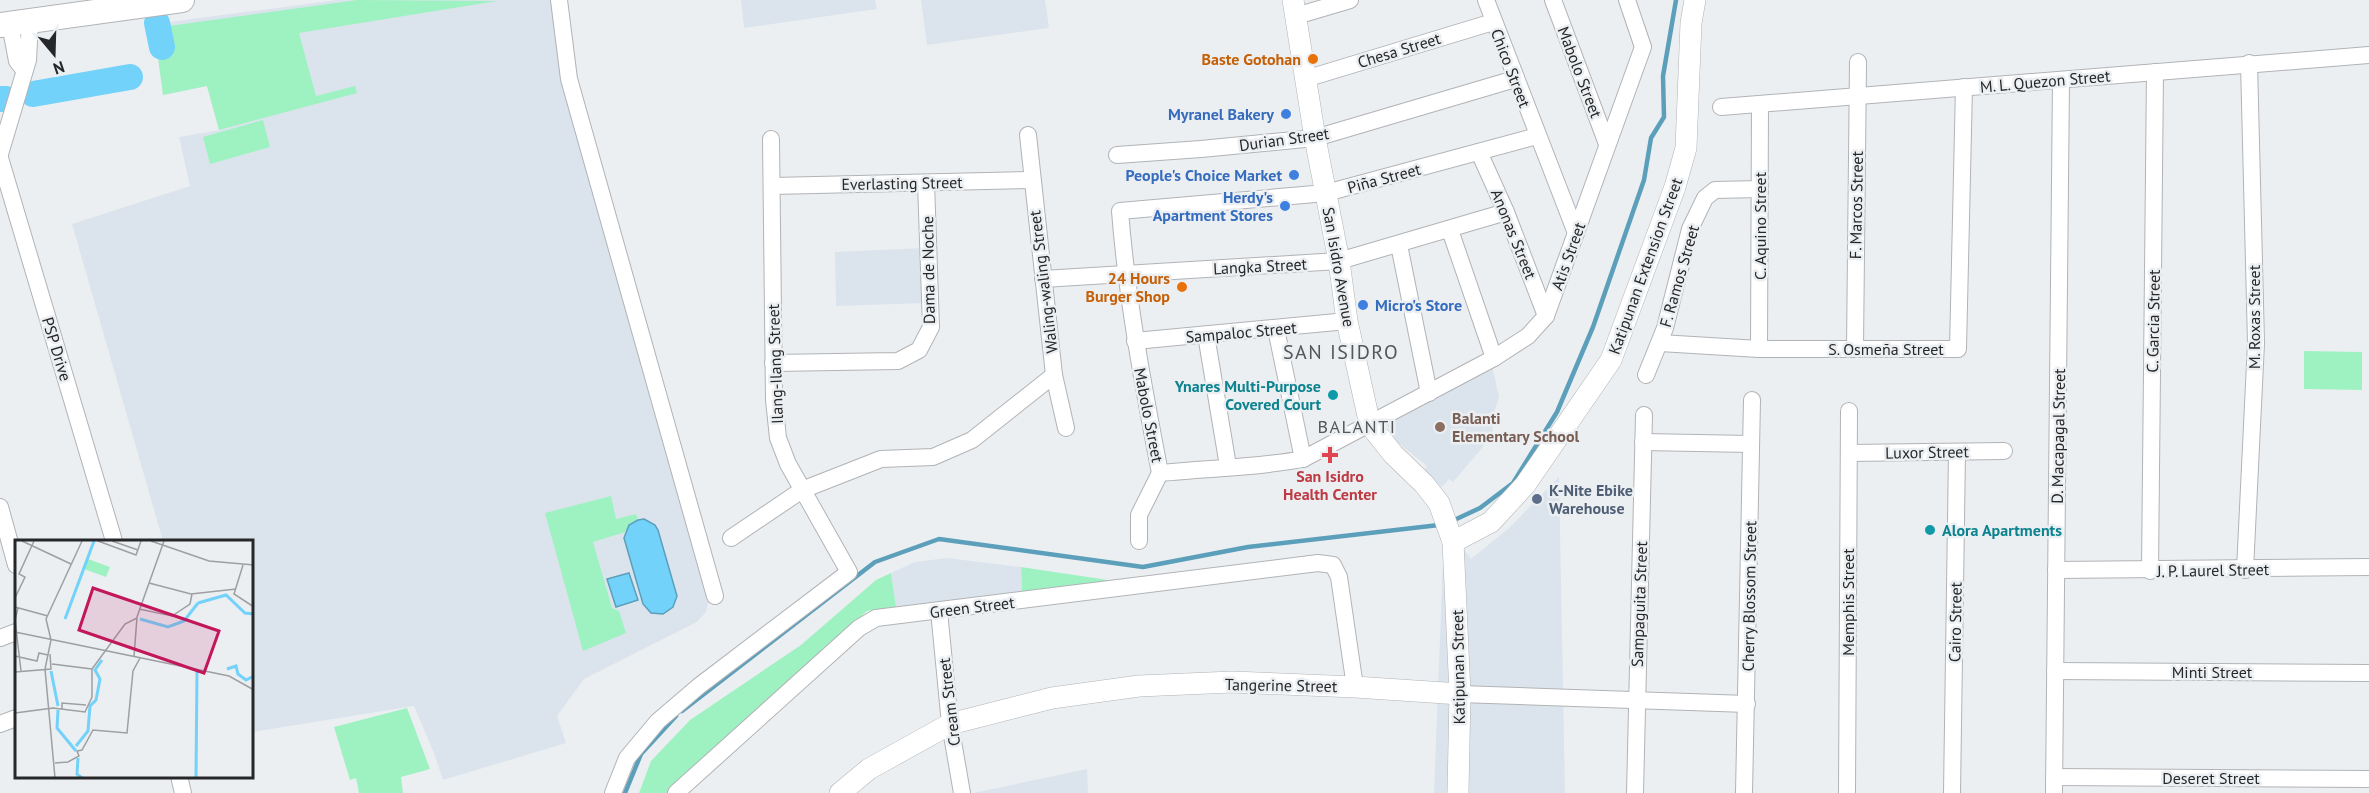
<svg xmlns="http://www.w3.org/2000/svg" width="2369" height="793" viewBox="0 0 2369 793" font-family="'PT Sans',sans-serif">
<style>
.built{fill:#dbe4ec}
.green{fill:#9ef2c1}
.water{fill:#72d2fa;stroke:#5b9fbb;stroke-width:1.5}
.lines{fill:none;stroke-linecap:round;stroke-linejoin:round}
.stream{stroke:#5b9fbb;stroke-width:4.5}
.river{stroke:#72d2fa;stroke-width:26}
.minor-casing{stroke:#b1b3b6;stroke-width:18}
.tertiary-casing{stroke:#b1b3b6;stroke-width:22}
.secondary-casing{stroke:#b1b3b6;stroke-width:26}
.minor{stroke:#fff;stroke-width:16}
.tertiary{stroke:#fff;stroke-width:21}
.secondary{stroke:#fff;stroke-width:24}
.food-dot{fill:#e8710a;stroke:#eceff2;stroke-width:2}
.shop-dot{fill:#3f7fe0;stroke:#eceff2;stroke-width:2}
.culture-dot{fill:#0f9aa8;stroke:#eceff2;stroke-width:2}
.education-dot{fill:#8d6e63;stroke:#eceff2;stroke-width:2}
.health-dot{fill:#e0444e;stroke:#eceff2;stroke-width:2}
.service-dot{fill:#5c6f8a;stroke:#eceff2;stroke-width:2}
.labels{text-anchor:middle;stroke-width:5;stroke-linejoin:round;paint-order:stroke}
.street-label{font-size:16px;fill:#262728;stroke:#eceff2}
.food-label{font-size:16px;font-weight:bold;fill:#c56008;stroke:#eceff2;text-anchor:end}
.shop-label{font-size:16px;font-weight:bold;fill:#366cbe;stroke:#eceff2;text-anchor:end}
.culture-label{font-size:16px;font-weight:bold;fill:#0d838f;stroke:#eceff2;text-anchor:end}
.education-label{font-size:16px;font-weight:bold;fill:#785e54;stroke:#eceff2;text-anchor:start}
.health-label{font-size:16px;font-weight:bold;fill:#be3a42;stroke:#eceff2}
.service-label{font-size:16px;font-weight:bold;fill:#4e5e75;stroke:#eceff2;text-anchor:start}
.neighbourhood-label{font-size:18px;letter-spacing:1.5px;fill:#545659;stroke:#eceff2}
.quarter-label{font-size:20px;letter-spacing:1.5px;fill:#545659;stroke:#eceff2}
.inset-river{fill:none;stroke:#72d2fa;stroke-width:3}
.inset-road{fill:none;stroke:#9d9fa1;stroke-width:1.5}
.view{fill:#c2185b;fill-opacity:0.15;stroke:#c2185b;stroke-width:3}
.inset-edge{fill:none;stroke:#262728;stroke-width:3}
</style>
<rect width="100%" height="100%" fill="#eceff2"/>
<!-- built -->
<g class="built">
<polygon points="337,0 552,0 709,599 706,612 697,622 584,679 557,716 566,743 443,780 434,753 414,706 252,732 252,541 163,541 72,224 190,186 179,137 219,130 207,86 163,95 154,24"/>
<polygon points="741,0 875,0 877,9 744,28"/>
<polygon points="921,0 1045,0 1049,28 927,45"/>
<polygon points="924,248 927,303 836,306 835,252"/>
<polygon points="1492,365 1499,397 1492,419 1493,435 1453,482 1449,479 1442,487 1423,472 1427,466 1396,441 1386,424"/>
<polygon points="1559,477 1565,793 1434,793 1444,536 1453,535 1471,559 1509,528"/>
<polygon points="947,558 1021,567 1022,595 896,607 891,573 915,562"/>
<polygon points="1087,769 1088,793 974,793"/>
</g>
<!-- green -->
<g class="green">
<polygon points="357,0 497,1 299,33 316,96 355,86 357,93 219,130 207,86 163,95 154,28"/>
<polygon points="263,120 270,147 210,164 203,137"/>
<polygon points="2304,351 2362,352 2362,390 2304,389"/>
<polygon points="611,496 616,519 636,514 638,520 633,522 625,532 593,542 612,608 619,611 626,633 583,651 545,513"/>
<polygon points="1021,567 1121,582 1022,595"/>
<polygon points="891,573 896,607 867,611 669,793 639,793 651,761 690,720 801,645 876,580"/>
<polygon points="407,708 430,769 401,777 403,793 359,793 356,778 350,780 334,727"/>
</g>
<!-- water -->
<g class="water">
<polygon points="644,519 655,525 658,530 677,596 673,607 663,614 651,613 643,604 624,538 629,525 638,520"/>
<polygon points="629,573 638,600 616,607 607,579"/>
</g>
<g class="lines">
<!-- stream -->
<g class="stream">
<polyline points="1450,522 1480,508 1513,483 1557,412 1593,327 1644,180 1651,138 1664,117 1663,76 1676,0"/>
<polyline points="682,711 875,562 939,539 1143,567 1248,547 1439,525"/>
<polyline points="625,793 641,754 676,716"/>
</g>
<!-- river -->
<g class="river">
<polyline points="157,23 162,47"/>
<polyline points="33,94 130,77"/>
<polyline points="0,99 6,99"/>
</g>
<!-- minor casing -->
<g class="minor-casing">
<g id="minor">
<polyline points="559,0 569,79 715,596"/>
<polyline points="1486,0 1576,233"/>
<polyline points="1553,0 1607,144"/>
<polyline points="1296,16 1350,0"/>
<polyline points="10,24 17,61 24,70"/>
<polyline points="1305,79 1493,22"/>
<polyline points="1721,107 2369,55"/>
<polyline points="1028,135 1054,375 1066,428"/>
<polyline points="1479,152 1506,212 1546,316"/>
<polyline points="0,154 28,60 30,21"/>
<polyline points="1117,155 1201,149 1315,138 1515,79"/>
<polyline points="0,158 114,541"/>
<polyline points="773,186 1032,180"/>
<polyline points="1450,230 1494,358"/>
<polyline points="1399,245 1429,393"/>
<polyline points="1043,279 1339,261 1506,212"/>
<polyline points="1276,329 1303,459"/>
<polyline points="1206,335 1228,466"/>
<polyline points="1135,341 1347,321"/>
<polyline points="1660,343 1759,349 1958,349 1964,87"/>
<polyline points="1855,348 1858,62"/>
<polyline points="1759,349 1760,104"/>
<polyline points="773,363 898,361 919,350 931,327 926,183"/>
<polyline points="1646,375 1665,328 1690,229 1705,198 1715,190 1760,189"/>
<polyline points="1643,442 1751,444"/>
<polyline points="1849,453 2004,451"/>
<path d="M 1160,473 C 1208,468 1256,468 1303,459 L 1494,358 L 1528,336 L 1546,316 L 1643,47 L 1627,0"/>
<path d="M 1160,473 C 1143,385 1127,300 1120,211 L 1326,193 L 1537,136"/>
<polyline points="0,507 16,565"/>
<polyline points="731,538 802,490 881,459 933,457 972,440 1054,375"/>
<polyline points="1139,541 1139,515 1160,473"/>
<polyline points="2056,570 2369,567"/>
<polyline points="2245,570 2256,343 2249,63"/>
<polyline points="2150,571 2155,72"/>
<polyline points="939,611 950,724 962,793"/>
<polyline points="0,638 16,632"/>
<polyline points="2055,671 2369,673"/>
<polyline points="1460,694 1747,704"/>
<polyline points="0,724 16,718"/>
<polyline points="179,776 183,793"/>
<polyline points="2054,777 2369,779"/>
<polyline points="613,793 627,758 658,721 699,686 849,572 788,464 778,438 774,400 771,139"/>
<polyline points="676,793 859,628 876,618 1318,563 1333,565 1339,577 1355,687"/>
<polyline points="1635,793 1644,415"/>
<polyline points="1744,793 1752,400"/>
<polyline points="1847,793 1849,411"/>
<polyline points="1952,793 1957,452"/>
<polyline points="2054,793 2061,80"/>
</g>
</g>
<!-- tertiary casing -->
<g class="tertiary-casing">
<g id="tertiary">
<polyline points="1293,0 1315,138 1339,261 1347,321 1370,425 1393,454 1424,484 1439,503 1453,542 1460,694 1458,793"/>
<polyline points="1453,542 1491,522 1525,485 1611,360 1675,187 1686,148 1691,23 1695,0"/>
<polyline points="840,793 869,769 950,724 1052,698 1139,686 1232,682 1355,687 1460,694"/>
</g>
</g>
<!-- secondary casing -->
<g class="secondary-casing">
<polyline id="secondary" points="0,25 182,0"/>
</g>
<!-- minor -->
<use href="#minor" class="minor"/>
<!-- tertiary -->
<use href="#tertiary" class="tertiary"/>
<!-- secondary -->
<use href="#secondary" class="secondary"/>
</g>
<!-- markers -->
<g class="food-dot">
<circle cx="1313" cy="59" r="6"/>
<circle cx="1182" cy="287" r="6"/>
</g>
<g class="shop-dot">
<circle cx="1286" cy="114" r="6"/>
<circle cx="1294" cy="175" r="6"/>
<circle cx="1285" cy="206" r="6"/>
<circle cx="1363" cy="305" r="6"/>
</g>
<g class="culture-dot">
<circle cx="1333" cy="395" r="6"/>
<circle cx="1930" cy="530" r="6"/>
</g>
<circle class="education-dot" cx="1440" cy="427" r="6"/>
<path class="health-dot" d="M1327 446h6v6h6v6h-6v6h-6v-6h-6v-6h6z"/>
<circle class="service-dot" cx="1537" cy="499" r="6"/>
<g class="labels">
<!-- street labels -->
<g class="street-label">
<text transform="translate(1399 50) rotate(-17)" y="6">Chesa Street</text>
<text transform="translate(1511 68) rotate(69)" y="6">Chico Street</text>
<text transform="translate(1580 72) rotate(69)" y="6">Mabolo Street</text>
<text transform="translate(2045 81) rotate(-5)" y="6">M. L. Quezon Street</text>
<text transform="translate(1284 139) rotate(-8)" y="6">Durian Street</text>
<text transform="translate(1384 178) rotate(-15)" y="6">Piña Street</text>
<text transform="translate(902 183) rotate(-1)" y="6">Everlasting Street</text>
<text transform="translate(1856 205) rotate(-89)" y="6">F. Marcos Street</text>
<text transform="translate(1760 226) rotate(-90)" y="6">C. Aquino Street</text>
<text transform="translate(1514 234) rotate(68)" y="6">Anonas Street</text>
<text transform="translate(1568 256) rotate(-70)" y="6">Atis Street</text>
<text transform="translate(1260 266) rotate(-3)" y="6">Langka Street</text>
<text transform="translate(1645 266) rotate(-70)" y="6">Katipunan Extension Street</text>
<text transform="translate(1339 267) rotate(80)" y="6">San Isidro Avenue</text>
<text transform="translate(928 270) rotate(-91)" y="6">Dama de Noche</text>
<text transform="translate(1679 276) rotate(-74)" y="6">F. Ramos Street</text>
<text transform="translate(1043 282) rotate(-97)" y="6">Waling-waling Street</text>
<text transform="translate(2254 317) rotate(-90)" y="6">M. Roxas Street</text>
<text transform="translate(2153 321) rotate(-89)" y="6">C. Garcia Street</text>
<text transform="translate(1241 332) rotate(-5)" y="6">Sampaloc Street</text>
<text transform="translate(57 349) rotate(73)" y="6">PSP Drive</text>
<text x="1886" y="355">S. Osmeña Street</text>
<text transform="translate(775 364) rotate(-92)" y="6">Ilang-Ilang Street</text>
<text transform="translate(1149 415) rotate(79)" y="6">Mabolo Street</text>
<text transform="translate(2058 436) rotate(-89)" y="6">D. Macapagal Street</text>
<text transform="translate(1927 452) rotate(-1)" y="6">Luxor Street</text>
<text transform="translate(2213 570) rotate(-1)" y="6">J. P. Laurel Street</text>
<text transform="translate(1749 596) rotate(-89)" y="6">Cherry Blossom Street</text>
<text transform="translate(1848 602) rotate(-90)" y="6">Memphis Street</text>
<text transform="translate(1639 604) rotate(-88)" y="6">Sampaguita Street</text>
<text transform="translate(972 607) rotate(-7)" y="6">Green Street</text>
<text transform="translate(1955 622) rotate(-89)" y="6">Cairo Street</text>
<text transform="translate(1458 667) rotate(-91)" y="6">Katipunan Street</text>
<text x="2212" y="678">Minti Street</text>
<text transform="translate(1281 685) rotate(1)" y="6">Tangerine Street</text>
<text transform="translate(949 702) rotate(-97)" y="6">Cream Street</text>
<text x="2211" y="784">Deseret Street</text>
</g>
<!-- food labels -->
<g class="food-label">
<text x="1301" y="65">Baste Gotohan</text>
<text x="1170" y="284">24 Hours<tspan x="1170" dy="18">Burger Shop</tspan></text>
</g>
<!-- shop labels -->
<g class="shop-label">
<text x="1274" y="120">Myranel Bakery</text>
<text x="1282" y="181">People's Choice Market</text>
<text x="1273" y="203">Herdy's<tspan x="1273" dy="18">Apartment Stores</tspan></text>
<text x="1375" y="311" text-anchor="start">Micro's Store</text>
</g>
<!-- culture labels -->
<g class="culture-label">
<text x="1321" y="392">Ynares Multi-Purpose<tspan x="1321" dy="18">Covered Court</tspan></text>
<text x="1942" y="536" text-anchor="start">Alora Apartments</text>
</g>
<!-- education labels -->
<g class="education-label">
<text x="1452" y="424">Balanti<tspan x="1452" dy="18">Elementary School</tspan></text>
</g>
<!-- health labels -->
<g class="health-label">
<text x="1330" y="482">San Isidro<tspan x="1330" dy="18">Health Center</tspan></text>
</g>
<!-- service labels -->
<g class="service-label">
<text x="1549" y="496">K-Nite Ebike<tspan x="1549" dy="18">Warehouse</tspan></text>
</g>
<!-- neighbourhood labels -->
<g class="neighbourhood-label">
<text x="1357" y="433">BALANTI</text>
</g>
<!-- quarter labels -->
<g class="quarter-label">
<text x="1341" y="359">SAN ISIDRO</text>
</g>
</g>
<!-- overview -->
<g transform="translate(15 540)">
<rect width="238" height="238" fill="#eceff2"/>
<path d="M 73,19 L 95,27 L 91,37 L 69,29 Z" fill="#9ef2c1"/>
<path class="inset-river" d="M 183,63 L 211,55 L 230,73 L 239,74M 50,79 L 79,1M 125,79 L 153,87 L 169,81 L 183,63M 212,129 L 221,126 L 223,134 L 231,140 L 239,136M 36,131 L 43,166M 43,170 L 42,188 L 61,211M 61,206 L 73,191 L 75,166 L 81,160 L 85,139 L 80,130 L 87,120M 63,218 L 62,234 L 67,238M 181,238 L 182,132"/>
<path class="inset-road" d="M 7,1 L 56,24M 83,1 L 121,15 L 126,1M 97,1 L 123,10M 136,1 L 194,21 L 239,25M 228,25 L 219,54 L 239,67M 134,43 L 176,54 L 221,49M 0,58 L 10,37 L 4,34 L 19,1M 0,67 L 33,76M 3,68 L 0,80 L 6,131M 124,69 L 157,76 L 175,64 L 177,54M 0,92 L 214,136 L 239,150M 36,100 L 31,79 L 67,1M 36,100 L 30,129 L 40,238M 0,116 L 22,121 L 24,113 L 33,115M 119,117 L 122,77 L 149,1M 37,124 L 77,129M 77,129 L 110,84 L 122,78M 0,132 L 36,129 L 35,114M 47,169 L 47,163 L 71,165M 0,173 L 38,168 L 70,172 L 77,157 L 77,129M 40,223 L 53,222 L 64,216 L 62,211 L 67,210 L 78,190 L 112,193 L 118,131 L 125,118"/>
<path class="view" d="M 78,48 L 204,91 L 189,133 L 64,90 Z"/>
<rect width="238" height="238" class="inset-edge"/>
</g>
<!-- north arrow -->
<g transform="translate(54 54) rotate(161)" stroke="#eceff2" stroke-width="4.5" paint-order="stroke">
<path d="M0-4.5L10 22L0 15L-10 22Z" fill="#262728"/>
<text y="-9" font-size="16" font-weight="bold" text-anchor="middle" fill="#262728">N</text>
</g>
</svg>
